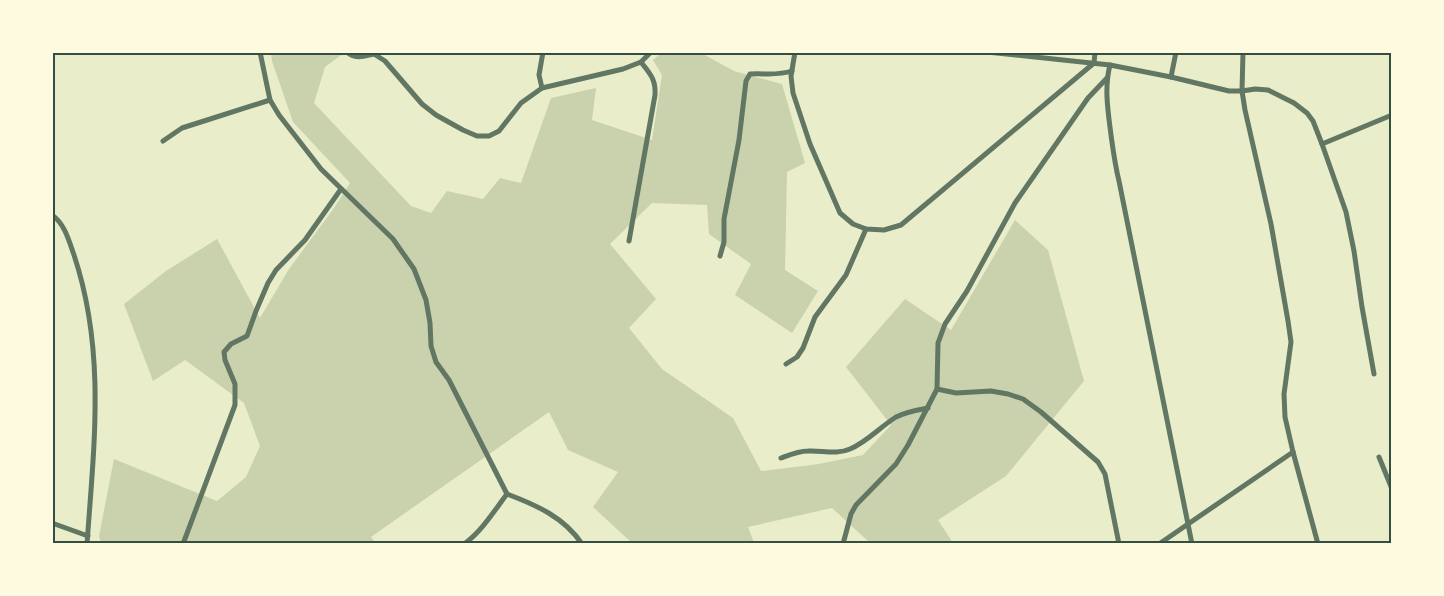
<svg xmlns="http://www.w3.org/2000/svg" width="1444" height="596" viewBox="0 0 1444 596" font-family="'Space Grotesk',sans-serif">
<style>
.green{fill:#cad2ad}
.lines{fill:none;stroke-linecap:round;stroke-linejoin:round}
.minor{stroke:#617663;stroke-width:5}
.neatline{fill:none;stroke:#344e41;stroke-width:2}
</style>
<rect width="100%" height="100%" fill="#e9edc9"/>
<!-- green -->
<polygon class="green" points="271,53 344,53 325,67 314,103 411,206 431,213 447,191 483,199 500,178 521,183 551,98 596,88 592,120 652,140 662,75 653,60 661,53 701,53 734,71 782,84 805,163 787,172 785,270 818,291 792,333 735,295 751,264 709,234 707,205 652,203 610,244 656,299 629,328 662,369 733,418 761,471 819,464 863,455 891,425 846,367 905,299 951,330 1015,220 1048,250 1084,381 1006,476 938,520 953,543 870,543 832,508 748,527 754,543 632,543 593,507 618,472 568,450 549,412 371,537 376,543 101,544 99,536 114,459 217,501 246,477 260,446 244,403 185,360 153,381 124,304 166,271 217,239 260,318 289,269 334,208 350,183 293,122 272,61"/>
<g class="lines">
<!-- minor -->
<g class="minor">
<polyline points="260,52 270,100 279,115 321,169 393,239 414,269 426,300 430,323 431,346 436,362 449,380 507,494"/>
<path d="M 347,52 C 355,60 365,56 374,54"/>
<polyline points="795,52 791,76 793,93 810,144 840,213 853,224 866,229 884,230 901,225 1094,63 1095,52"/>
<polyline points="987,52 1110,65 1171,77 1229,91 1242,91 1255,89 1268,90 1294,103 1307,113 1313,121 1322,144 1346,212 1354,251 1362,307 1374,374"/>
<polyline points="1243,52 1242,91 1245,110 1271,224 1288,321 1291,342 1284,394 1285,417 1293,452 1318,544"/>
<polyline points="374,54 385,61 422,104 436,115 463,130 477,136 489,136 499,131 521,103 542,88 623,69 641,62 651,52"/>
<path d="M 1110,65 C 1104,88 1108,111 1111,135 C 1113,150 1115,165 1119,181 L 1192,544"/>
<polyline points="1171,77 1176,52"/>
<polyline points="542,88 539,75 543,52"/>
<polyline points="163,141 182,128 270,100"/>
<polyline points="1322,144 1392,115"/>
<path d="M 52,215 C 65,224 69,241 74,255 C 106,351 94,445 87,544"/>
<path d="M 629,241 L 655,95 C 656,79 650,74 641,62"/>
<path d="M 720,256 L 724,242 L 724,219 L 739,140 L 746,81 L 750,74 C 765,73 777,76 792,71"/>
<polyline points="786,364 797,357 803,348 815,317 846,275 866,229"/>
<polyline points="937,389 956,393 991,391 1008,394 1023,399 1041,412 1098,462 1105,474 1119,544"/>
<polyline points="1379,457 1392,489"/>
<path d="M 781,458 C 789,455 798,451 808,451 C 821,450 837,455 850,449 C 867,442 880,427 896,417 C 906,412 917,410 928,408"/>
<path d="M 507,494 C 536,505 564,517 582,544"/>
<polyline points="52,523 88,536"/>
<polyline points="183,544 235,405 235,384 225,360 224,352 231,344 247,336 256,311 268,283 276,270 305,240 341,189"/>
<path d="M 464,544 C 482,531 494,511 507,494"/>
<polyline points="843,544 851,514 856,505 896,464 908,445 937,389 938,343 945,324 967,291 1015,203 1088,98 1107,78"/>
<polyline points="1159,544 1293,452"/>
</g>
</g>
<!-- border -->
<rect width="1444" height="596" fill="none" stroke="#fefae0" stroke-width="108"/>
<rect x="54" y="54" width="1336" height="488" class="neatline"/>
</svg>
